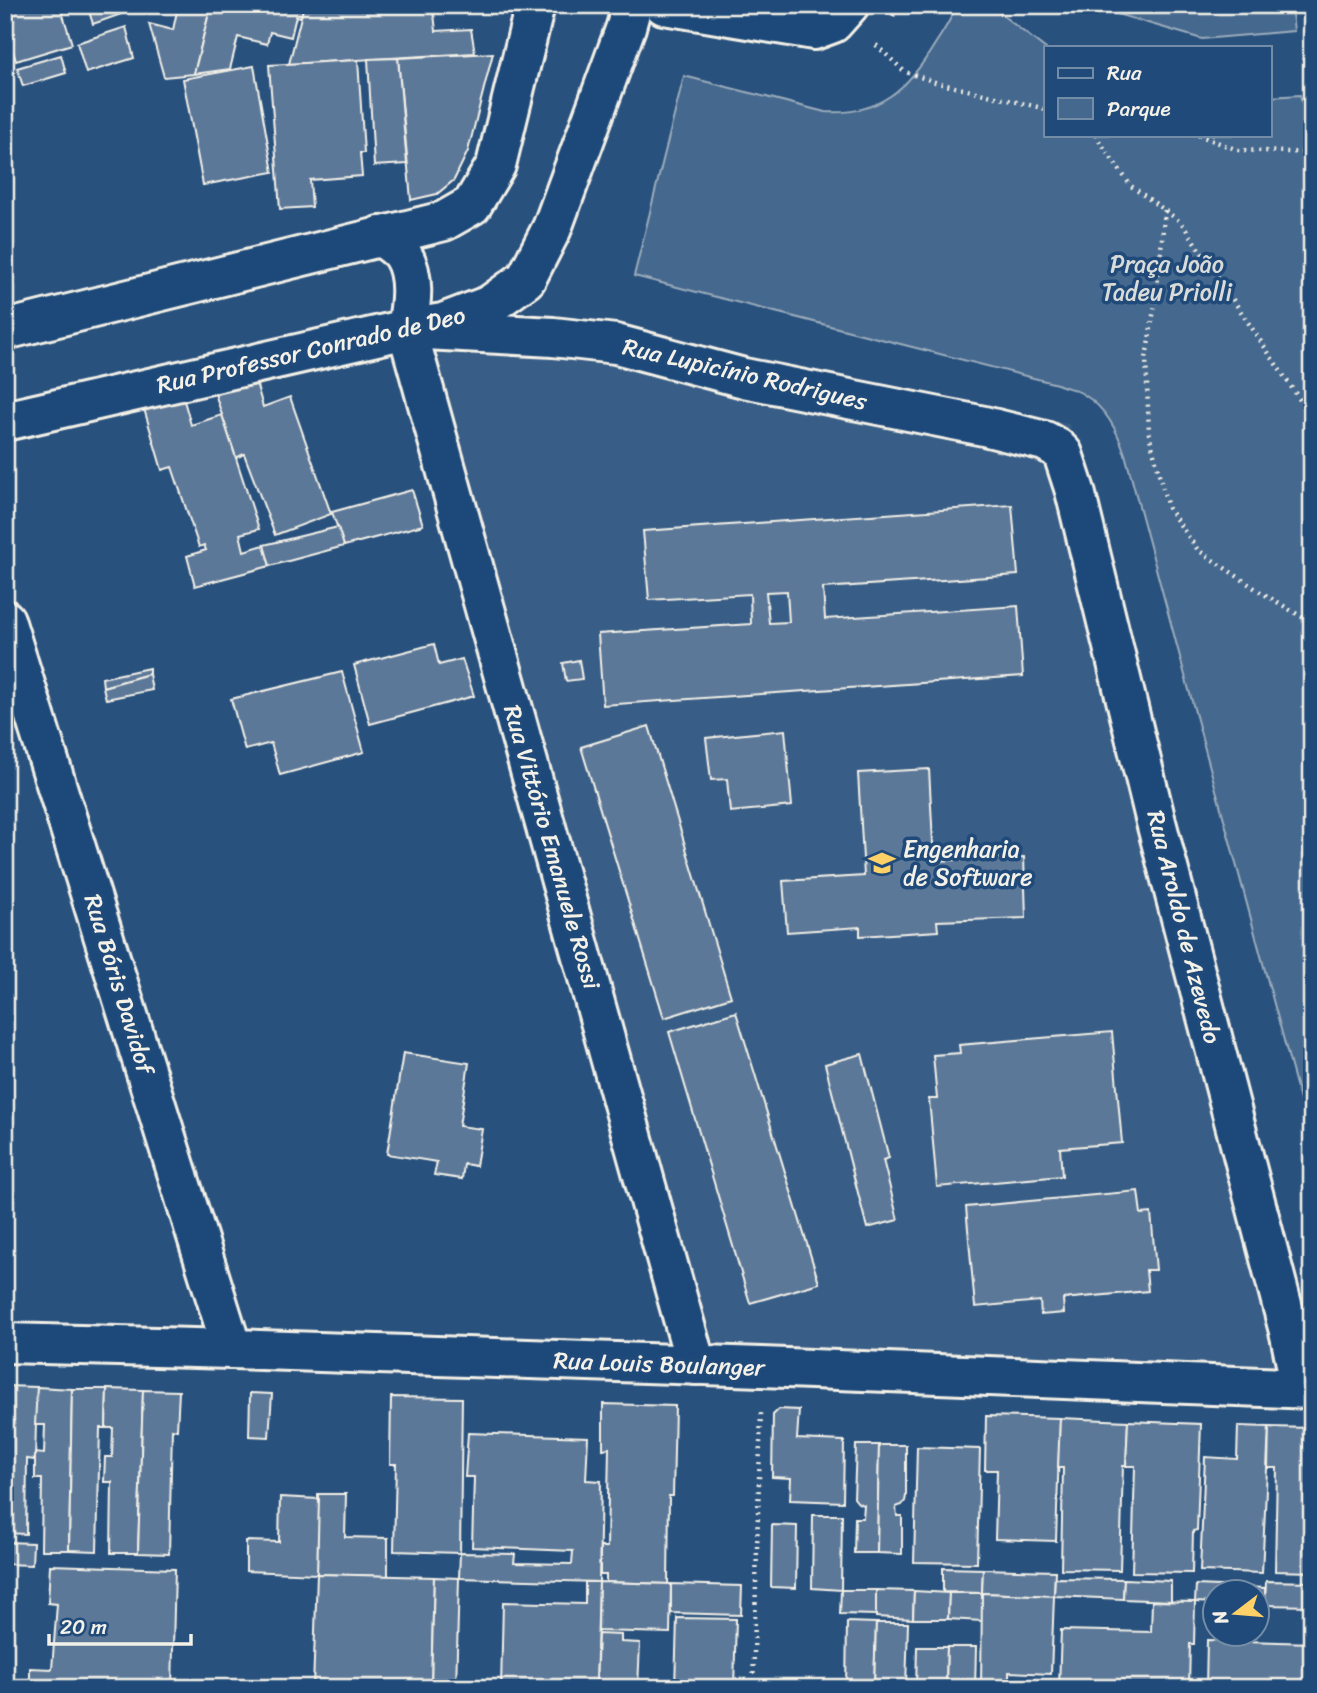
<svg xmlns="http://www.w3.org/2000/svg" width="1317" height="1693" viewBox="0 0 1317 1693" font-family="Sriracha,sans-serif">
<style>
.built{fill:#375d86}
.green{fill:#45688e;stroke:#9cacbb;stroke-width:2}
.building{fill:#5b7899;stroke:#f4f1e8;stroke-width:2;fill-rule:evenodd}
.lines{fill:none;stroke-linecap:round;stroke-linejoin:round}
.minor-casing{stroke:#f4f1e8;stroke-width:44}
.path{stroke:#f4f1e8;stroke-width:4.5;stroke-dasharray:2 5;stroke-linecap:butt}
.minor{stroke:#1f4a7a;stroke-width:38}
.labels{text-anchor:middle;stroke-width:7;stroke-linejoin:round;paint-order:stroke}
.park-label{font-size:24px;fill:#dadcda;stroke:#1f4a7a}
.street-label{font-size:24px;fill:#f4f1e8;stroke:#1f4a7a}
.poi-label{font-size:24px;fill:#f4f1e8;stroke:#1f4a7a;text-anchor:start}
</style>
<rect width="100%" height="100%" fill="#28517e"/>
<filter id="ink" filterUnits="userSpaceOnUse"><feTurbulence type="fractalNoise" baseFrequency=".0143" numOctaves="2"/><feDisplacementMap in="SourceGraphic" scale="14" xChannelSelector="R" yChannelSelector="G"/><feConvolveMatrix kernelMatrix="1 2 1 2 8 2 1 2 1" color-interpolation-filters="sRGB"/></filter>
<g filter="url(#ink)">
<!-- built -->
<polygon class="built" points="407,329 1069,424 1301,1388 696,1365"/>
<!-- green -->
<g class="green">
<path d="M 956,5 L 989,5 L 1046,49 L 1046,135 L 1270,135 L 1270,97 L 1300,95 L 1312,140 L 1312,1144 L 1125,454 C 1117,430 1106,408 1083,394 C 1075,389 1066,388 1057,384 L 634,276 L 684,76 L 825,112 C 878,116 909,88 935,44 C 943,32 952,19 956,5 Z"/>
<polygon points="1093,5 1291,5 1294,31 1202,39 1097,8"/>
</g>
<!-- building -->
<g class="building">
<polygon points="5,5 60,5 72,44 16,61 5,26"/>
<polygon points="87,5 128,5 130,11 93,24"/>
<polygon points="153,5 211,5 194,74 164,77 149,24 173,30 177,11"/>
<polygon points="211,5 304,5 301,17 296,16 291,37 270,32 267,44 238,37 230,69 194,74"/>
<polygon points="304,5 433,5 436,31 471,29 475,53 289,64"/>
<polygon points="126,27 134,58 86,73 77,43"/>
<polygon points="493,53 468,151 454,180 437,194 411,200 398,58"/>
<polygon points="61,55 66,73 23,86 17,68"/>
<polygon points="398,58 407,164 374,166 368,59"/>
<polygon points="358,60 364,153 360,153 362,176 310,180 312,207 280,209 269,65"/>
<polygon points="254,66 273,172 203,185 183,79"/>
<polygon points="253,372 263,407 290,397 331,514 275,535 244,454 236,458 211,381"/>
<polygon points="181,390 191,425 222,415 259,529 240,534 244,551 264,545 270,566 195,586 187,556 206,550 204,545 199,547 172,467 162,470 142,402"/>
<polygon points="412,490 423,525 344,546 332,512"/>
<path d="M 1012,505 L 1018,575 L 823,588 L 825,619 L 1018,606 L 1023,676 L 603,705 L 598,634 L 751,624 L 750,594 L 649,600 L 643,531 ZM 787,591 L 789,622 L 769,623 L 766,592 Z"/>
<polygon points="338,527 344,546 270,566 264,545"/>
<polygon points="434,644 439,665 462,659 474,696 370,724 354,665"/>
<polygon points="579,660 582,679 566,681 563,663"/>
<polygon points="149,668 149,674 103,687 102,678"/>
<polygon points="342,672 364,752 280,775 271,743 245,750 231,699"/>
<polygon points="149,674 152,690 106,699 103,687"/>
<polygon points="649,726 731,997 664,1018 581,747"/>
<polygon points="785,730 792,806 730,812 727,779 711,780 706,738"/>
<polygon points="929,769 934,861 1024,857 1026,918 937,921 938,931 860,936 860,927 787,932 783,881 864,876 858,773"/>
<polygon points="736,1012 819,1283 750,1303 669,1032"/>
<polygon points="1112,1032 1122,1143 1060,1148 1062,1176 937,1187 929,1099 937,1099 933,1055 960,1053 959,1045"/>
<polygon points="403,1053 469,1063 459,1126 482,1129 476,1166 464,1164 462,1179 434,1175 437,1162 387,1154"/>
<polygon points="862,1054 889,1158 883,1160 898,1220 867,1228 825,1064"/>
<polygon points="1138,1191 1141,1214 1151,1213 1156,1270 1146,1270 1148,1291 1063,1299 1064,1313 1041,1315 1040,1301 975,1307 966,1207"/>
<polygon points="5,1386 37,1387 35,1460 27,1459 26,1534 5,1533"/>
<polygon points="37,1387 72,1389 69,1550 41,1550 42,1479 35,1479 35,1453 44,1454 45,1425 35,1425"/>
<polygon points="72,1389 107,1389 106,1428 100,1428 97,1551 69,1550"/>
<polygon points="107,1389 143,1390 138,1553 111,1553 112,1482 104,1482 105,1457 112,1457 113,1428 106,1428"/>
<polygon points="143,1390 179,1391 177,1430 172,1429 169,1554 138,1553"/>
<polygon points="250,1393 272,1394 269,1437 249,1436"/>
<polygon points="391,1397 462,1398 460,1553 394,1551 396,1464 390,1464"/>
<polygon points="603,1404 675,1406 673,1496 669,1496 668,1584 606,1582 606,1575 600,1575 600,1547 607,1547 609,1448 603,1449"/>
<polygon points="779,1409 799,1410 797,1439 844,1441 843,1502 790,1500 791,1478 772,1477 773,1415"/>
<polygon points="986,1416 1060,1418 1056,1541 995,1539 997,1470 985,1470"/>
<polygon points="1060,1418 1128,1421 1126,1466 1123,1466 1120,1570 1061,1569 1063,1468 1058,1468"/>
<polygon points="1128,1421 1201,1424 1197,1530 1193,1531 1192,1573 1132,1572 1135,1466 1126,1466"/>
<polygon points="1238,1426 1269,1427 1262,1573 1200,1571 1205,1457 1237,1459"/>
<polygon points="1269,1427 1312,1428 1312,1572 1275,1571 1277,1468 1268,1468"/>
<polygon points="468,1433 588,1437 586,1480 601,1481 599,1582 459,1578 460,1553 515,1554 514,1563 572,1564 573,1551 472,1547 474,1477 465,1477"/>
<polygon points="856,1445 879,1445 877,1553 854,1553 855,1518 863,1518 864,1505 858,1503 854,1498"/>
<polygon points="879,1445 906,1445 906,1496 905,1501 902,1505 896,1507 897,1516 902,1516 902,1554 877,1553"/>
<polygon points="917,1447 980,1449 977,1563 914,1562"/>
<polygon points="318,1494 346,1494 345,1537 388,1538 388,1576 317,1574"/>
<polygon points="280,1497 319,1499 317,1574 246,1571 246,1541 279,1542"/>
<polygon points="813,1515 842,1515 841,1590 812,1588"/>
<polygon points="772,1525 797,1526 796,1588 771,1587"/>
<polygon points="5,1542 33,1543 32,1565 5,1564"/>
<polygon points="50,1565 175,1569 172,1688 30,1688 30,1668 52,1669 57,1604 48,1603"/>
<polygon points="943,1568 983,1569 982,1593 943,1592"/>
<polygon points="983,1569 1055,1571 1054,1596 982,1593"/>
<polygon points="317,1574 434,1577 431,1688 313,1688"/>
<polygon points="434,1577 459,1578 456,1688 431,1688"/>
<polygon points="1055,1578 1124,1579 1123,1599 1054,1596"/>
<polygon points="1124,1579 1171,1581 1171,1601 1123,1599"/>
<polygon points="1266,1581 1312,1582 1312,1606 1265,1605"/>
<polygon points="585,1582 599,1582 596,1688 501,1688 503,1602 585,1604"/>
<polygon points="599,1582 671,1584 670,1633 598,1631"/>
<polygon points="671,1584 742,1586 741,1615 671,1613"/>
<polygon points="1196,1585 1265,1588 1265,1605 1258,1605 1258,1592 1216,1592 1216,1603 1195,1602"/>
<polygon points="841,1590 876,1590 876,1615 840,1614"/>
<polygon points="876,1590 914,1591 913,1619 876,1617"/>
<polygon points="914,1591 949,1593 948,1619 913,1619"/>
<polygon points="949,1593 982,1593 982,1621 948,1619"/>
<polygon points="982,1593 1054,1596 1051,1674 1009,1672 1009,1688 981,1688"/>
<polygon points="1152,1601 1195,1602 1194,1644 1190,1644 1189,1688 1059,1688 1061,1630 1151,1632"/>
<polygon points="677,1618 736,1619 734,1688 675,1688"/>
<polygon points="847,1622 876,1623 874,1688 846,1688"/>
<polygon points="876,1623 908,1623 906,1688 874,1688"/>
<polygon points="598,1634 621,1635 621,1642 640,1643 638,1688 596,1688"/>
<polygon points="1207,1640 1312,1643 1312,1688 1206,1688"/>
<polygon points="917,1647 947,1647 946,1688 916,1688"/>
<polygon points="947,1647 976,1647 975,1688 946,1688"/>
</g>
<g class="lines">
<!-- minor casing -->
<g class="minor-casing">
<g id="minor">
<polyline points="664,5 814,30 833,23 849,5"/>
<path d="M 380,236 C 387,241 397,247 402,254 C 416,276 411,305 407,329 L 696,1365"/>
<polyline points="407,329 553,337 616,344 744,378 984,426 1045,441 1057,448 1063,454 1075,491 1156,822 1290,1335 1301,1388"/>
<polyline points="5,330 444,221 472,205 496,165 535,5"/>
<polyline points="5,421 407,329 443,323 490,305 526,279 552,228 626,27 632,5"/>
<polyline points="5,620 232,1349"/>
<polyline points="5,1343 232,1349 762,1367 1312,1389"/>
</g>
</g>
<!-- path -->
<g class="path">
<polyline points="893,16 899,5"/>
<polyline points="876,45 905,72 938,83 1046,109"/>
<polyline points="1095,135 1131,186 1181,222 1312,418"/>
<polyline points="1198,135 1238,150 1312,153"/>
<polyline points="1165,210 1156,297 1146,358 1149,434 1168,508 1198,550 1259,591 1312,623"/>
<polyline points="753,1688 761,1410"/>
</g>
<!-- minor -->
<use href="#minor" class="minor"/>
</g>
</g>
<!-- icons -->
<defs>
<g id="school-bare" transform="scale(2.1)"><path d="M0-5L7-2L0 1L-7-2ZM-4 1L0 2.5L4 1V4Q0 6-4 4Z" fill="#ffd166" stroke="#1f4a7a" stroke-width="2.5" paint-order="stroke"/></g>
</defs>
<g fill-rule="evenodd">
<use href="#school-bare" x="882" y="863"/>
</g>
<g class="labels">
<!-- park labels -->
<g class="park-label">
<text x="1167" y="272">Praça João<tspan x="1167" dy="28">Tadeu Priolli</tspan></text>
</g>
<!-- street labels -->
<g class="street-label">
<text transform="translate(311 350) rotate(-13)" y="8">Rua Professor Conrado de Deo</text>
<text transform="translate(745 374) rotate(13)" y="8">Rua Lupicínio Rodrigues</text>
<text transform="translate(552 847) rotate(74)" y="8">Rua Vittório Emanuele Rossi</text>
<text transform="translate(1184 927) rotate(76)" y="8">Rua Aroldo de Azevedo</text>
<text transform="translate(119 984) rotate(73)" y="8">Rua Bóris Davidof</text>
<text transform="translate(659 1364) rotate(2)" y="8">Rua Louis Boulanger</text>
</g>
<!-- poi labels -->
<g class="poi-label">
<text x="903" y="857">Engenharia<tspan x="903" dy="28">de Software</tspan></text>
</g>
</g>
<!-- margin -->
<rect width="1317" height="1693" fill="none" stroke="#1f4a7a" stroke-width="28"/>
<rect x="14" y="14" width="1289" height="1665" fill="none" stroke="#f4f1e8" stroke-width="2.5" filter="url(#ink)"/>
<!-- legend -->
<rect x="1044" y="46" width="228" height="91" fill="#1f4a7a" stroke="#748da6" stroke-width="2"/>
<rect x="1058" y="68" width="35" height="10" fill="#1f4a7a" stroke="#748da6" stroke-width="2"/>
<text x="1107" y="80" font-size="21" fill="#f4f1e8">Rua</text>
<rect x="1058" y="98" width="35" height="21" fill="#45688e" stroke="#748da6" stroke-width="2"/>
<text x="1107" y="116" font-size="21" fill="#f4f1e8">Parque</text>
<!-- north arrow -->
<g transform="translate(1236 1613) rotate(254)"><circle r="33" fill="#1f4a7a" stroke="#748da6" stroke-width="2"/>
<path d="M0-5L12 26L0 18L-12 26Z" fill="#ffd166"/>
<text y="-10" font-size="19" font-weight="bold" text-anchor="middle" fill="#f4f1e8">N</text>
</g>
<!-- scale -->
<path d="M49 1634v10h142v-10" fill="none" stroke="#f4f1e8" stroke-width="3.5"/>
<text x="60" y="1634" font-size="21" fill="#f4f1e8" stroke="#1f4a7a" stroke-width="5" paint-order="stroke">20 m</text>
</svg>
